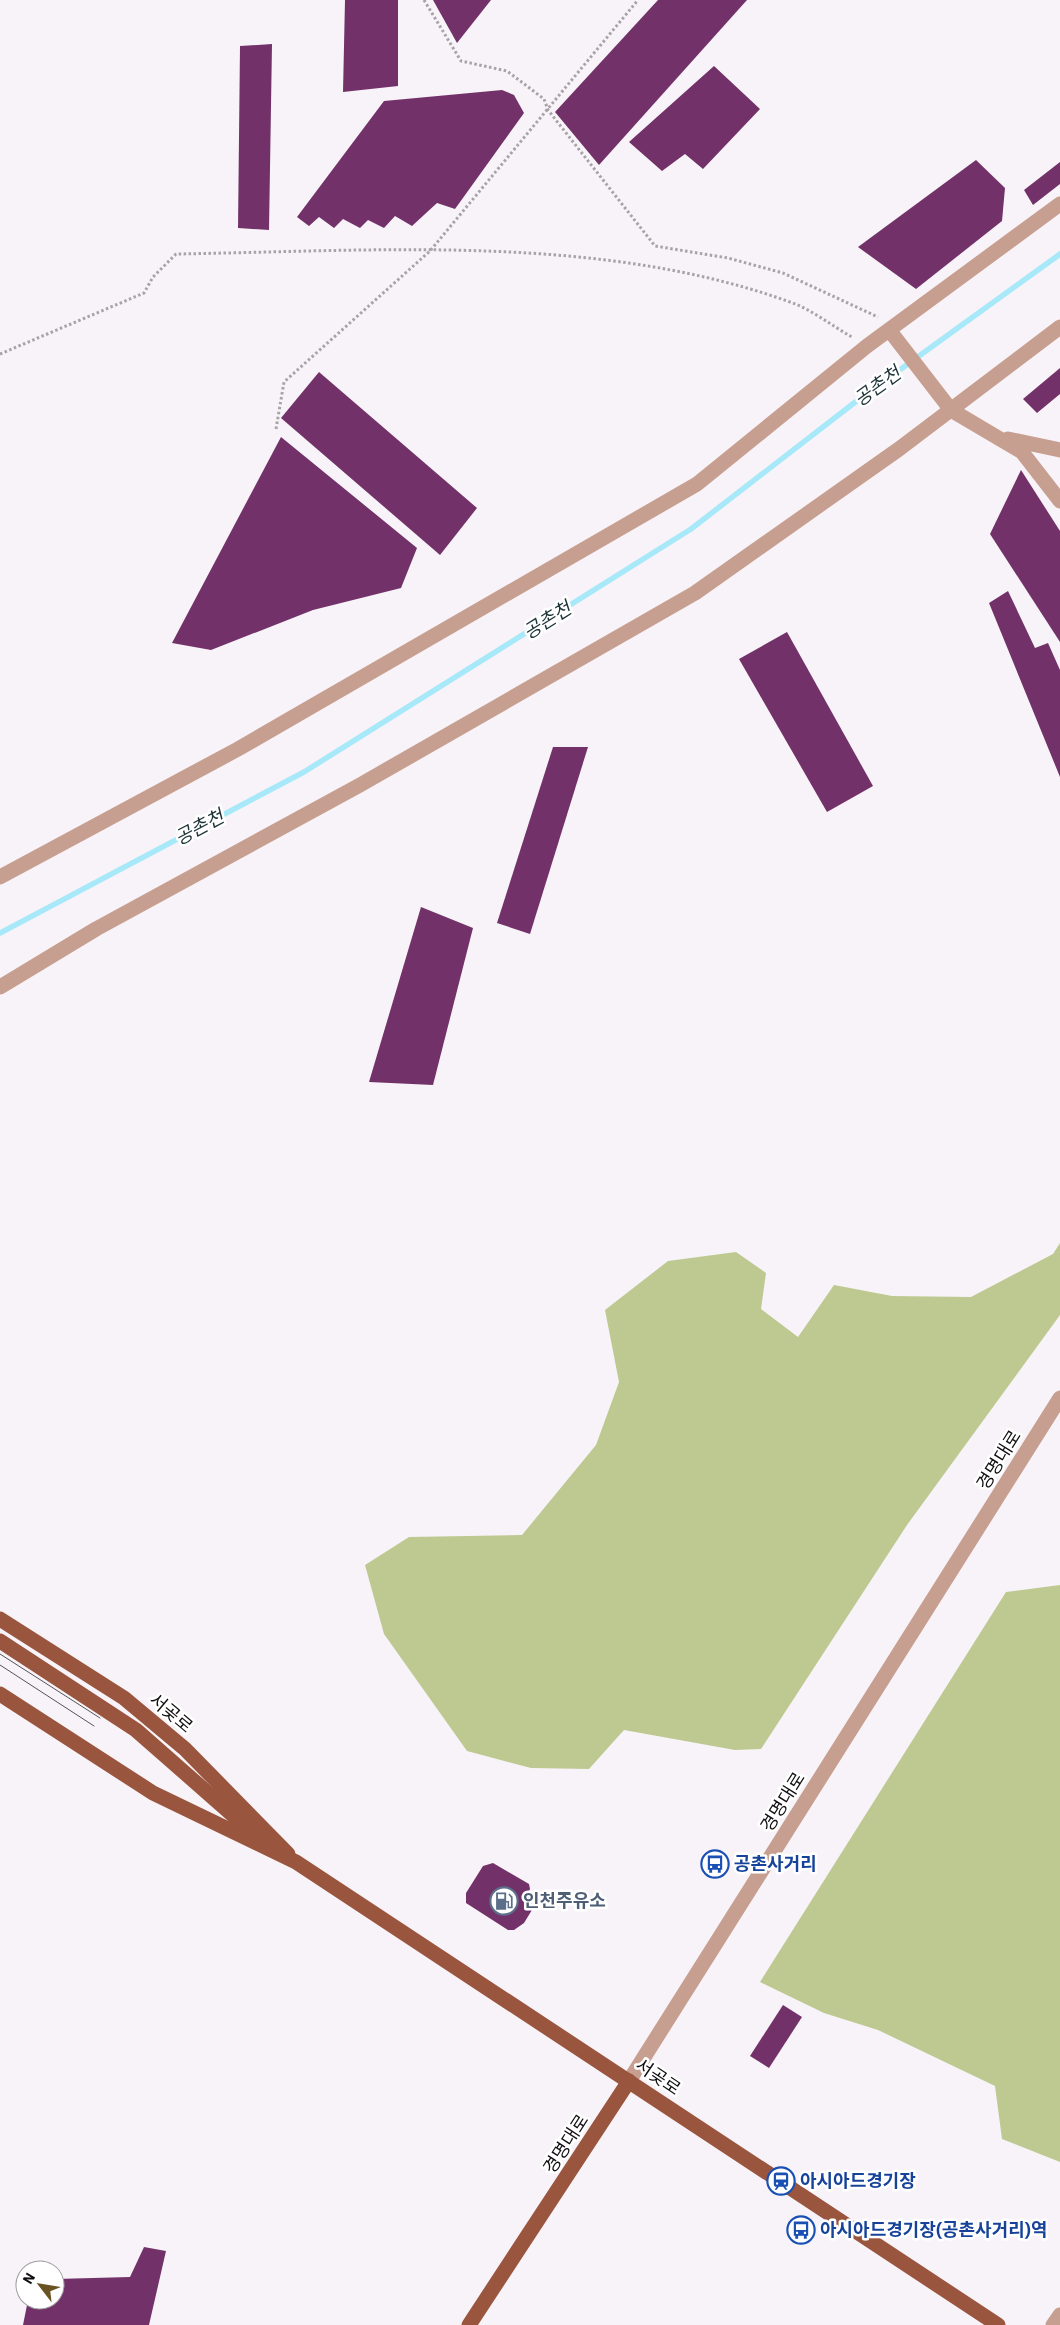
<svg xmlns="http://www.w3.org/2000/svg" width="1060" height="2325" viewBox="0 0 1060 2325" font-family="'IBM Plex Sans','Noto Sans KR',sans-serif">
<style>
.green{fill:#bec991}
.lines{fill:none;stroke-linecap:round;stroke-linejoin:round}
.stream{stroke:#a7e9f8;stroke-width:5.5}
.building{fill:#723269}
.path{stroke:#a7a3a7;stroke-width:3;stroke-dasharray:2.5 2.5;stroke-linecap:butt}
.minor{stroke:#c79f91;stroke-width:15}
.major{stroke:#9a553e;stroke-width:15}
.tram{stroke:#565356;stroke-width:1}
.labels{text-anchor:middle;stroke-width:5;stroke-linejoin:round;paint-order:stroke}
.street-label{font-size:18px;fill:#100e10;stroke:#fff}
.transit-label{font-size:18px;font-weight:bold;fill:#164399;stroke:#fff;text-anchor:start}
.service-label{font-size:18px;font-weight:bold;fill:#4e5e75;stroke:#fff;text-anchor:start}
.water-label{font-size:19px;font-style:italic;fill:#1e3439;stroke:#fff}
</style>
<rect width="100%" height="100%" fill="#f8f3f8"/>
<!-- green -->
<g class="green">
<polygon points="1060,1243 1060,1315 907,1525 761,1749 735,1750 624,1730 589,1769 531,1768 467,1751 384,1634 365,1565 409,1537 522,1535 596,1445 619,1382 605,1310 668,1261 736,1252 766,1273 761,1309 798,1337 834,1285 892,1296 971,1297 1053,1254"/>
<polygon points="1060,1585 1060,2162 1002,2139 995,2086 878,2030 824,2013 760,1982 1006,1592"/>
</g>
<g class="lines">
<!-- stream -->
<polyline class="stream" points="0,933 304,772 691,529 854,403 1060,254"/>
</g>
<!-- building -->
<g class="building">
<polygon points="345,0 398,0 398,86 343,92"/>
<polygon points="433,0 491,0 457,43"/>
<polygon points="658,0 747,0 599,165 555,112"/>
<polygon points="272,44 269,230 238,228 240,46"/>
<polygon points="714,66 760,109 703,169 685,154 662,171 629,142"/>
<polygon points="502,90 514,95 524,113 455,209 437,203 412,226 395,216 384,228 368,220 360,228 343,219 334,228 319,217 309,226 297,217 384,101"/>
<polygon points="976,160 1005,188 1002,221 916,289 858,247"/>
<polygon points="1060,162 1060,184 1033,205 1024,190"/>
<polygon points="1060,368 1060,394 1037,413 1023,399"/>
<polygon points="319,372 477,508 440,555 281,418"/>
<polygon points="281,437 417,548 401,588 313,610 211,650 172,643"/>
<polygon points="1021,470 1060,531 1060,642 990,534"/>
<polygon points="1008,591 1035,648 1048,643 1060,670 1060,777 989,603"/>
<polygon points="787,632 873,786 827,812 739,659"/>
<polygon points="553,747 588,747 530,934 497,923"/>
<polygon points="421,907 473,928 433,1085 369,1082"/>
<polygon points="493,1863 529,1884 530,1889 528,1893 534,1896 530,1903 535,1905 524,1923 514,1930 508,1930 466,1903 466,1893 483,1866"/>
<polygon points="783,2005 802,2017 769,2068 750,2056"/>
<polygon points="144,2247 166,2251 149,2325 23,2325 28,2300 55,2300 55,2279 130,2277"/>
</g>
<g class="lines">
<!-- path -->
<g class="path">
<polyline points="424,0 461,61 507,71 544,99 548,110 655,246 728,258 783,273 878,317"/>
<path d="M 0,354 L 144,293 L 153,277 L 176,254 C 376,251 599,233 790,302 C 811,309 832,326 852,337"/>
<polyline points="276,429 284,382 430,251 638,0"/>
</g>
<!-- minor -->
<g class="minor">
<polyline points="890,331 951,410 1022,452 1060,501"/>
<polyline points="1008,439 1060,450"/>
<polyline points="0,877 238,749 697,484 867,346 1060,204"/>
<polyline points="0,987 96,929 360,785 695,593 899,449 1060,327"/>
<polyline points="629,2081 1060,1398"/>
<polyline points="1053,2325 1060,2315"/>
</g>
<!-- major -->
<g class="major">
<polyline points="0,1619 124,1698 185,1749 288,1854"/>
<polyline points="0,1641 136,1730 259,1838"/>
<polyline points="0,1694 153,1793 296,1862 998,2325"/>
<polyline points="469,2325 629,2081"/>
</g>
<!-- tram -->
<g class="tram">
<polyline points="0,1654 100,1718"/>
<polyline points="0,1665 94,1726"/>
</g>
</g>
<!-- icons -->
<defs>
<g id="bus-ring" transform="scale(1.4375)"><circle r="9.5" fill="#fff" stroke="#1a4fb4" stroke-width="1.5"/><path d="M-5-6H5V4H4V6H2V4H-2V6H-4V4H-5ZM-3.5-4V0h7V-4ZM-3.5 1.2v1.5H-2V1.2ZM2 1.2v1.5H3.5V1.2Z" fill="#1a4fb4"/></g>
<g id="fuel-ring" transform="scale(1.4375)"><circle r="9.5" fill="#fff" stroke="#5c6f8a" stroke-width="1.5"/><path d="M-5.5-6h7V0h2V4h1.3V-2.5L3-4.5l.8-.8L6-3V5H2.5V1h-1V6h-7ZM-4.2-4.7v3.2H.2V-4.7Z" fill="#5c6f8a"/></g>
<g id="station-ring" transform="scale(1.4375)"><circle r="9.5" fill="#fff" stroke="#1a4fb4" stroke-width="1.5"/><path d="M-3-6H3Q5-6 5-4V2Q5 4 3 4L4.5 6H3L1.5 4h-3L-3 6H-4.5L-3 4Q-5 4-5 2V-4Q-5-6-3-6ZM-3.5-4v3h7v-3ZM-3.5 1v1.5H-2V1ZM2 1v1.5H3.5V1Z" fill="#1a4fb4"/></g>
</defs>
<g fill-rule="evenodd">
<use href="#bus-ring" x="715" y="1864"/>
<use href="#fuel-ring" x="504" y="1901"/>
<use href="#station-ring" x="781" y="2181"/>
<use href="#bus-ring" x="801" y="2230"/>
</g>
<g class="labels">
<!-- street labels -->
<g class="street-label">
<text transform="translate(999 1460) rotate(-58)" y="6">경명대로</text>
<text transform="translate(171 1713) rotate(40)" y="6">서곶로</text>
<text transform="translate(783 1802) rotate(-58)" y="6">경명대로</text>
<text transform="translate(658 2077) rotate(34)" y="6">서곶로</text>
<text transform="translate(566 2144) rotate(-57)" y="6">경명대로</text>
</g>
<!-- transit labels -->
<g class="transit-label">
<text x="734" y="1870">공촌사거리</text>
<text x="800" y="2187">아시아드경기장</text>
<text x="820" y="2236">아시아드경기장(공촌사거리)역</text>
</g>
<!-- service labels -->
<g class="service-label">
<text x="523" y="1907">인천주유소</text>
</g>
<!-- water labels -->
<g class="water-label">
<text transform="translate(877 386) rotate(-36)" y="7">공촌천</text>
<text transform="translate(547 620) rotate(-32)" y="7">공촌천</text>
<text transform="translate(199 827) rotate(-28)" y="7">공촌천</text>
</g>
</g>
<!-- north arrow -->
<g transform="translate(40 2285) rotate(301)"><circle r="24" fill="#ffffff" stroke="#9f9f9f"/>
<path d="M0-4L9 19L0 12L-9 19Z" fill="#695323"/>
<text y="-8" font-size="14" font-weight="bold" text-anchor="middle" fill="#100e10">N</text>
</g>
</svg>
